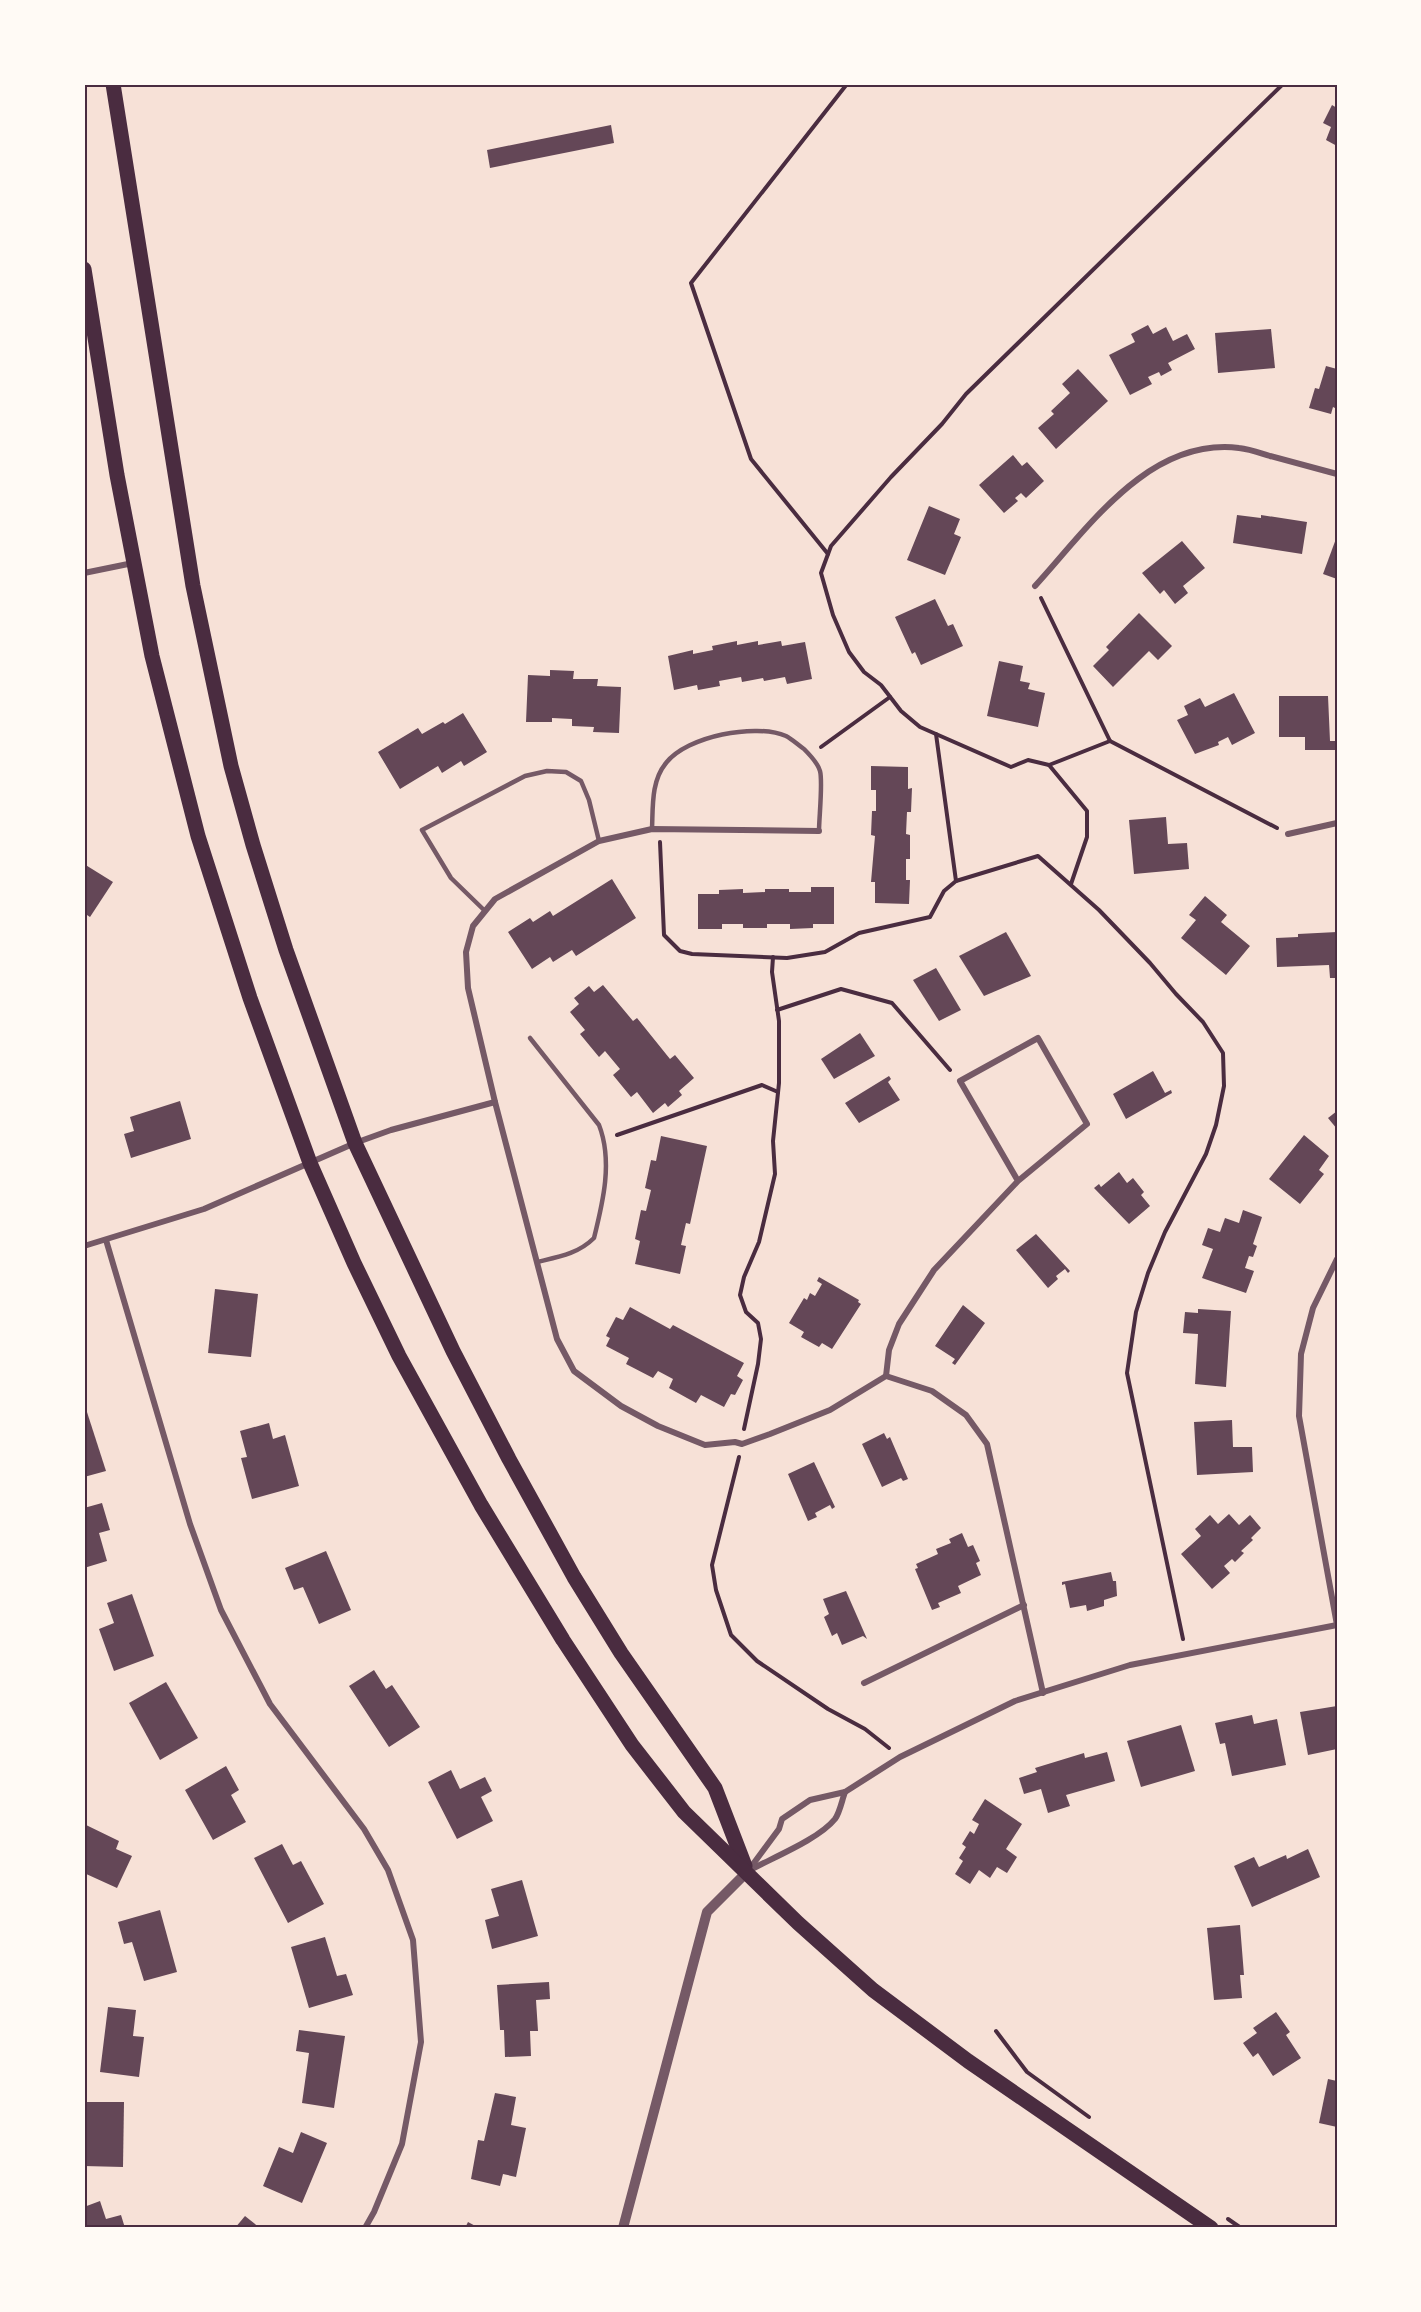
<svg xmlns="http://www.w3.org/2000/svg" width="1421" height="2312" viewBox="0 0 1421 2312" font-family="Bitter,serif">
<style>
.building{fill:#644757}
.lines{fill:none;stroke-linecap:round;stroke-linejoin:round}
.path{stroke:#4a2c40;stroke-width:4}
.service{stroke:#755966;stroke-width:4.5}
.minor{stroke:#755966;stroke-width:6}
.tertiary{stroke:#755966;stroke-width:10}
.primary{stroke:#4a2c40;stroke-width:15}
.neatline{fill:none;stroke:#4a2c40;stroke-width:2}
</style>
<rect width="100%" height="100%" fill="#f7e1d7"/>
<!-- building -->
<g class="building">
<polygon points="1332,105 1337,108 1337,146 1326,140 1331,127 1323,123"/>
<polygon points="611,125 614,143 490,168 487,150"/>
<polygon points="1148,325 1153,334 1166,327 1173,341 1187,334 1195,349 1168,363 1172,370 1161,376 1159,372 1148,377 1152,384 1130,395 1109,355 1135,342 1131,334"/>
<polygon points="1271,329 1275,368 1218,373 1215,333"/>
<polygon points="1326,366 1337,369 1337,409 1333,407 1331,414 1309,408 1315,388 1319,389"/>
<polygon points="1078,369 1108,401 1056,449 1038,428 1054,414 1051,411 1070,393 1062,384"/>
<polygon points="1013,455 1022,466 1027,462 1044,481 1026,498 1021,493 1015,498 1018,501 1004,513 979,485"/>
<polygon points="929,506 960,519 954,534 961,537 945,575 907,560"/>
<polygon points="1237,515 1261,518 1261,515 1307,522 1302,554 1233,543"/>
<polygon points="1337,536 1337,579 1323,574"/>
<polygon points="1182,541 1205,568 1183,586 1188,593 1175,604 1164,590 1160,594 1142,573"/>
<polygon points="935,599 948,626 953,624 963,646 921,665 915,652 912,654 895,617"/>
<polygon points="1139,613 1172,646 1158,660 1149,651 1113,687 1093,666 1109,650 1106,647"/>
<polygon points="737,641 737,645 758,641 758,645 781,641 782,646 805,642 812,679 787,684 785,677 764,681 763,678 742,682 741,677 719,681 720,686 698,690 697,685 674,690 668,656 693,650 693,654 713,650 712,646"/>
<polygon points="999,661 1023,666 1020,681 1030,683 1028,689 1045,693 1038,727 987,716"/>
<polygon points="550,670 574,671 573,679 598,679 597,686 621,687 619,733 593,732 594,727 572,726 572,719 552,718 552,722 526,722 528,675 550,676"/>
<polygon points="1234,693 1255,733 1232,745 1228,737 1218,742 1219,745 1195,754 1177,720 1188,715 1184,706 1200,698 1205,707"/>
<polygon points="1279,696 1328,696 1330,741 1335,741 1335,750 1305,750 1305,737 1279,737"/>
<polygon points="463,713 487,752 464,766 461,761 442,773 438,766 400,789 378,752 418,728 422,734 443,722 445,724"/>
<polygon points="871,766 908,767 908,789 912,788 911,812 907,812 906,834 910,835 910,859 906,859 906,880 910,880 909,904 875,903 875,882 871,882 875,836 871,835 872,811 876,811 876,790 871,790"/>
<polygon points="1166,817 1168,844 1187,843 1189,869 1134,874 1129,820"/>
<polygon points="84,864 113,882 90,917 84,913"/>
<polygon points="612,879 636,918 576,956 572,950 553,962 550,957 532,969 508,932 530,918 533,922 550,911 553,916"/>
<polygon points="811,887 834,887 834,924 813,924 813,928 790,929 790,924 767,924 767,928 743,928 743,924 722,924 722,929 698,929 698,894 719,894 719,890 743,889 743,893 765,892 765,889 789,889 789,892 811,892"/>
<polygon points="1205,896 1227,915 1221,922 1250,946 1226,975 1181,938 1196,920 1189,915"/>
<polygon points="1006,932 1031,976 984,996 959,956"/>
<polygon points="1337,932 1337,978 1330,978 1329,965 1277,967 1276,938 1298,937 1298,934"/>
<polygon points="936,968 961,1010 939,1021 913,980"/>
<polygon points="603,985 633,1021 637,1018 670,1059 675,1055 694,1078 679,1091 682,1095 668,1107 665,1103 653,1113 637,1092 631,1097 613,1075 620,1069 605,1051 599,1057 580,1034 585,1030 570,1012 579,1004 574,998 589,986 594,992"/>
<polygon points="860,1033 875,1056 834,1079 821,1059"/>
<polygon points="1153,1071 1165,1093 1171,1090 1172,1093 1126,1119 1113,1094"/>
<polygon points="889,1076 891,1079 888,1082 900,1100 859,1123 845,1103"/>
<polygon points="180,1101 191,1139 131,1158 124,1134 134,1131 130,1117"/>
<polygon points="1337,1111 1337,1129 1328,1118"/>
<polygon points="1304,1135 1329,1156 1319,1170 1324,1174 1300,1204 1269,1179"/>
<polygon points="661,1136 707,1146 690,1224 686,1223 681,1245 686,1246 680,1274 635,1264 640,1241 635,1239 641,1210 646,1211 651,1190 645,1188 651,1160 656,1161"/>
<polygon points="1119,1172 1127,1183 1133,1178 1144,1192 1141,1195 1150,1206 1129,1224 1094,1188 1099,1184 1101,1187"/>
<polygon points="1243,1210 1262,1217 1253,1244 1257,1246 1253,1257 1249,1256 1245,1268 1254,1271 1246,1293 1202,1278 1213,1249 1202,1245 1208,1228 1220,1232 1225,1218 1239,1223"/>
<polygon points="1036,1234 1070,1271 1068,1273 1065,1269 1056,1276 1058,1279 1048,1288 1016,1250"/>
<polygon points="819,1277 859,1300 858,1302 861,1304 832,1349 822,1343 819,1347 801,1337 804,1332 789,1323 804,1298 807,1300 810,1293 815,1296 822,1284 817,1281"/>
<polygon points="215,1289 258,1294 251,1357 208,1353"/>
<polygon points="963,1305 985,1323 955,1365 952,1363 955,1359 935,1346"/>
<polygon points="630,1307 670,1329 673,1325 744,1363 737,1376 743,1380 735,1395 731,1394 724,1407 701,1395 696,1403 669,1388 673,1379 658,1371 653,1378 626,1364 629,1358 606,1346 610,1338 606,1336 616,1317 623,1320"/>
<polygon points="1198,1309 1231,1311 1226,1387 1195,1384 1198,1334 1183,1333 1185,1312 1198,1313"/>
<polygon points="84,1409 86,1409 106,1471 84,1477"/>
<polygon points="1232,1420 1233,1447 1252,1447 1253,1472 1197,1475 1194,1422"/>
<polygon points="269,1423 273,1439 285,1435 299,1486 252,1499 241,1458 247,1457 240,1431"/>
<polygon points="884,1433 887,1439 890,1437 908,1479 903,1481 901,1478 882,1487 862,1444"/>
<polygon points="814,1462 835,1507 832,1509 830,1505 815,1513 817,1517 808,1521 788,1474"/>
<polygon points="102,1503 110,1530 99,1533 107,1561 84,1568 84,1508"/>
<polygon points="1229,1514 1239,1525 1250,1515 1261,1528 1251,1538 1253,1540 1241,1551 1244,1553 1235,1562 1232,1559 1224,1566 1230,1573 1212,1589 1181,1554 1201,1536 1195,1529 1210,1515 1218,1524"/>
<polygon points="962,1533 968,1547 973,1545 980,1561 976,1563 981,1575 958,1586 961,1593 938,1603 940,1607 932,1610 915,1569 918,1568 916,1564 938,1554 936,1549 951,1543 949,1539"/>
<polygon points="326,1551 351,1610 319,1624 303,1587 294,1590 285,1568"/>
<polygon points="1111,1572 1113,1581 1116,1581 1117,1596 1104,1600 1104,1606 1087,1611 1086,1605 1070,1608 1065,1584 1062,1585 1062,1582"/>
<polygon points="846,1591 867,1639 863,1636 842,1645 837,1633 832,1636 824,1617 829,1614 823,1599"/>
<polygon points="132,1594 154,1656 114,1671 99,1629 114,1623 107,1603"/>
<polygon points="374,1670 386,1689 392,1685 420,1727 389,1747 349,1686"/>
<polygon points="166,1682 198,1738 160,1760 129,1703"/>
<polygon points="1337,1706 1337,1749 1308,1755 1300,1712"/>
<polygon points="1252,1715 1254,1724 1277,1719 1286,1765 1232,1776 1225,1743 1220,1744 1215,1723"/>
<polygon points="1181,1725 1195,1771 1141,1787 1127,1741"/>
<polygon points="1107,1752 1115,1781 1066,1795 1070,1806 1048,1813 1041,1789 1024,1794 1019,1778 1037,1772 1035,1768 1084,1753 1085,1758"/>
<polygon points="226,1766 239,1790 231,1795 246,1822 213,1840 185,1790"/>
<polygon points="451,1770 460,1789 485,1777 492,1791 481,1797 493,1821 457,1839 428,1782"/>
<polygon points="985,1799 1022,1824 1006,1849 1017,1857 1007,1873 997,1867 990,1878 979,1870 970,1884 955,1874 963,1861 959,1858 966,1847 962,1844 970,1831 974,1834 979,1824 972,1820"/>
<polygon points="84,1824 119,1841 116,1849 132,1856 117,1888 84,1873"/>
<polygon points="282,1844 293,1865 301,1861 324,1904 288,1923 254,1858"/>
<polygon points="1308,1849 1320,1877 1252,1907 1234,1866 1254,1857 1259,1867 1286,1855 1287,1859"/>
<polygon points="522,1880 538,1936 492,1949 485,1920 499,1916 491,1889"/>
<polygon points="160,1910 177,1972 144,1981 132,1942 124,1944 118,1922"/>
<polygon points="1240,1925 1244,1975 1240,1975 1242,1998 1214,2000 1207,1928"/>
<polygon points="325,1937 337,1976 346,1974 353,1995 309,2008 291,1947"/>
<polygon points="549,1982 550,1999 536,2000 538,2031 530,2031 531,2056 505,2057 504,2030 500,2030 497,1985"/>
<polygon points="108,2007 136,2010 133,2036 144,2037 139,2077 100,2072"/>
<polygon points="1276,2012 1290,2032 1286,2035 1301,2058 1273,2076 1258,2053 1253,2057 1243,2043 1257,2033 1253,2028"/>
<polygon points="299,2030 345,2036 334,2108 302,2103 309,2053 296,2051"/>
<polygon points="1328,2079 1337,2081 1337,2127 1319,2123"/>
<polygon points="495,2093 516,2097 511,2125 526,2128 516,2177 503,2174 500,2186 471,2179 478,2140 484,2141"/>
<polygon points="84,2102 124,2102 123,2167 84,2166"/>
<polygon points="301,2132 327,2143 302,2203 263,2186 279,2147 293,2153"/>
<polygon points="100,2201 106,2219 121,2215 125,2228 84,2228 84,2207"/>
<polygon points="245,2216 260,2228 235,2228"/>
<polygon points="468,2222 479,2228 465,2228"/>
</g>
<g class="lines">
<!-- path -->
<g class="path">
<polyline points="828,554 751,459 691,283 847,84"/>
<polyline points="1041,598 1110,741"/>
<polyline points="936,734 956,881"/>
<polyline points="821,747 890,697"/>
<polyline points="1049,765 1110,741 1277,828"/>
<polyline points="660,842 664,935 680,951 692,954 787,958 825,952 859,933 930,917 944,891 956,881 1038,856 1099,910 1150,963 1176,994 1203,1022 1223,1053 1224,1086 1216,1125 1206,1154 1165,1232 1148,1273 1136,1312 1127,1373 1183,1639"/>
<polyline points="1071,884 1087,837 1087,811 1049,765 1028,760 1011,767 920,727 901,711 881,685 864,672 849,652 833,615 821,573 831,546 891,477 942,424 966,394 1283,84"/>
<polyline points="777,1010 841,989 892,1003 950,1070"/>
<polyline points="617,1135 762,1085 778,1092"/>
<polyline points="744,1429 758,1364 761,1339 758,1323 746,1312 740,1295 744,1277 759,1242 775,1174 773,1141 779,1083 779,1021 772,972 773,957"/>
<polyline points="739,1457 712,1565 716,1590 731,1635 757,1661 828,1709 865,1729 889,1748"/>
<polyline points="996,2031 1027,2072 1089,2117"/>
<polyline points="1228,2219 1241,2228"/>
</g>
<!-- service -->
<g class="service">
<path d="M 652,829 C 653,807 651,781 666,763 C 687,736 755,723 786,736 C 792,739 798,745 804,749 C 810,755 818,763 820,771 C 823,782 819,818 819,831"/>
<polyline points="485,911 451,878 422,830 525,776 547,771 566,772 581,781 589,800 599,841"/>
<path d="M 530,1038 L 599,1125 C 613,1161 603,1202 594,1238 C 578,1254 558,1257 537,1262"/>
</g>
<!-- minor -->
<g class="minor">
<polyline points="84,573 133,563"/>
<path d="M 1035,586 C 1088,528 1149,437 1239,448 C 1250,449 1260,453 1270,456 C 1293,462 1315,468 1337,474"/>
<polyline points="819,831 652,829 599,841 495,899 473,926 466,952 468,988 495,1102 557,1339 574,1371 621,1406 658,1426 705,1445 735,1442 742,1444 770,1434 830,1410 886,1376 932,1391 966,1415 987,1444 1043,1693"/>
<polyline points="1288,834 1337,823"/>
<polyline points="106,1240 190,1524 221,1610 270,1704 364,1829 388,1870 413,1940 421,2042 402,2144 374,2212 365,2228"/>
<polyline points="84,1246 204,1209 355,1143 391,1130 495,1102"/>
<polyline points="886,1376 889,1350 899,1324 934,1270 1018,1181 1087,1124 1038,1038 960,1081 1018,1181"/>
<polyline points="1337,1625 1299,1416 1301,1354 1313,1308 1337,1259"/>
<polyline points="864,1683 1024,1605"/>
<path d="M 750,1870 C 774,1857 819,1839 835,1819 C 840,1812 842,1800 845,1792"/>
<polyline points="748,1871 779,1829 782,1819 810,1800 845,1792 900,1757 1015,1701 1130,1665 1337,1625"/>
</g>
<!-- tertiary -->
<polyline class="tertiary" points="623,2228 707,1912 747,1872"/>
<!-- primary -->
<g class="primary">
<polyline points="113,84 193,586 231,766 253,845 286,950 355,1143 453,1351 509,1459 574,1577 621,1653 715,1788 745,1866"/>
<polyline points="84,269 117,475 152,656 198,836 250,998 310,1163 354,1263 399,1356 481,1505 563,1640 632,1745 684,1812 798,1923 873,1990 968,2061 1211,2228"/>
</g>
</g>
<!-- border -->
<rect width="1421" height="2312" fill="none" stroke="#fffaf5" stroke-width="171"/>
<rect x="86" y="86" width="1250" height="2140" class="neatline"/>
</svg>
